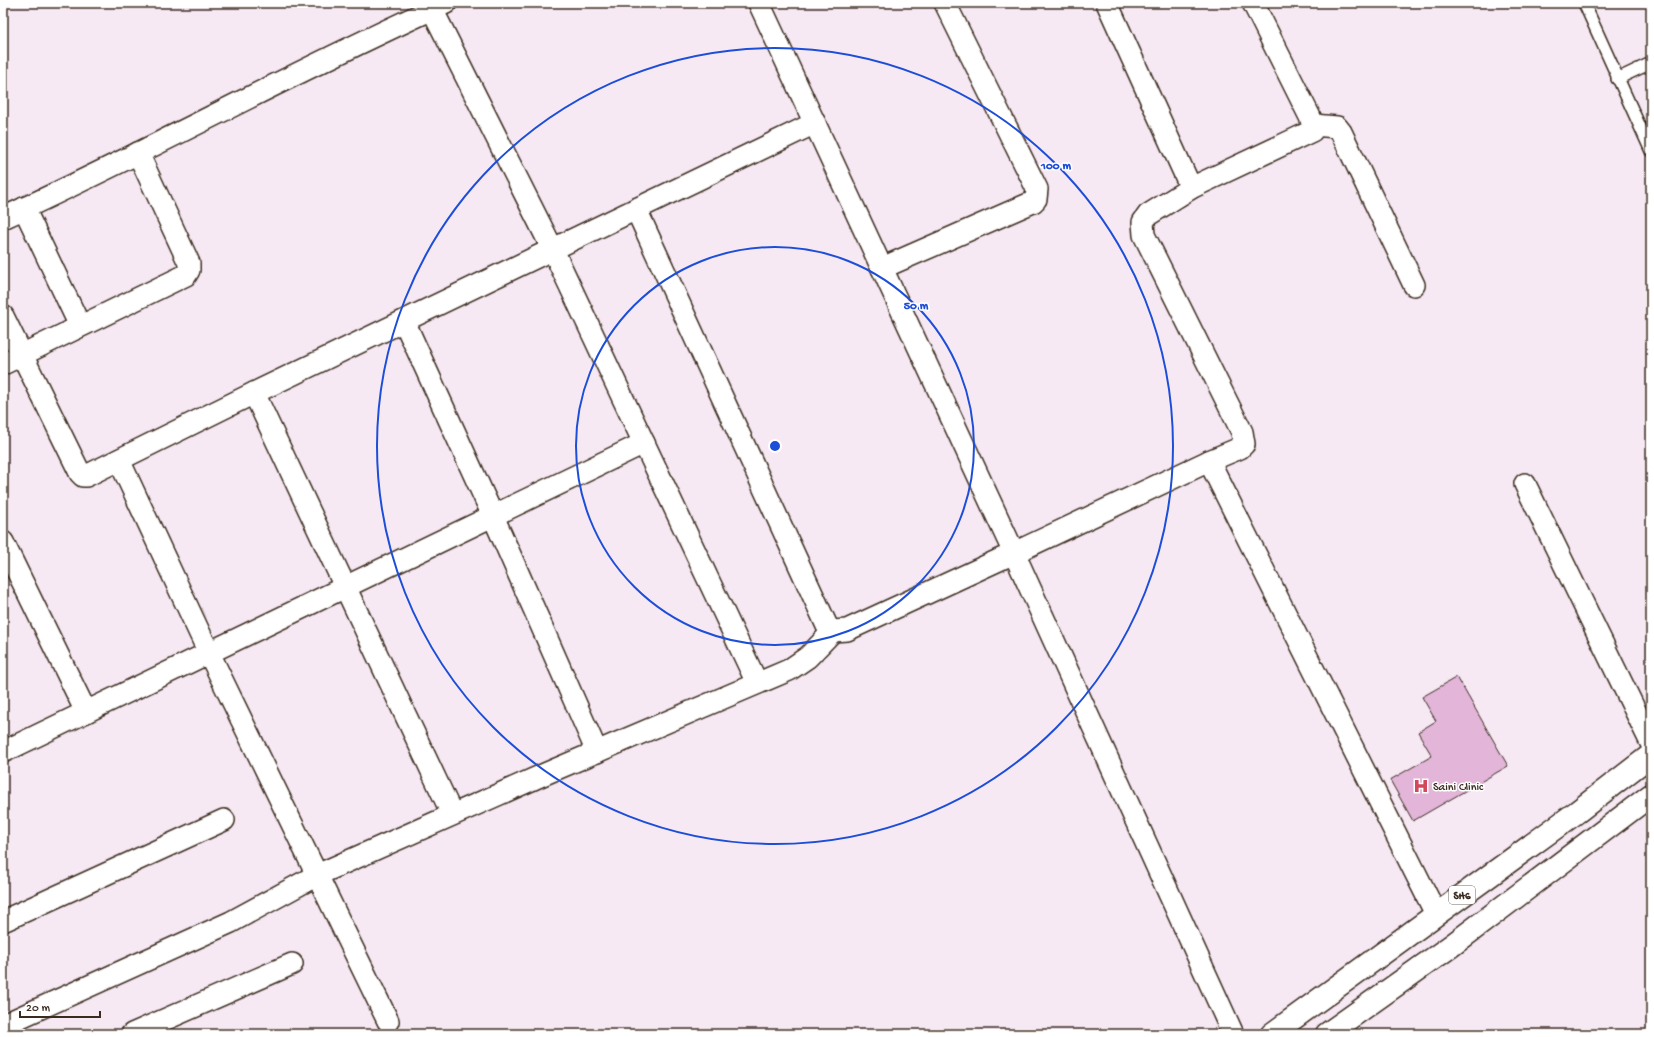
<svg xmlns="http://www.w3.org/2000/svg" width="1654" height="1037" viewBox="0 0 1654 1037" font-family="'Gochi Hand',sans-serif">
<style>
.building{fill:#e2b5d9;stroke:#3b2a1e}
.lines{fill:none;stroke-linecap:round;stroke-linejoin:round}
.lane-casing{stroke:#3b2a1e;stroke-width:14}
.street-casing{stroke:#3b2a1e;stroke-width:24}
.primary-casing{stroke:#3b2a1e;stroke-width:25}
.lane{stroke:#fff;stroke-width:11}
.street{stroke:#fff;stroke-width:21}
.primary{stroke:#fff;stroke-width:22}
.ring{fill:none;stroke:#1d4ed8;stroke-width:2}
.labels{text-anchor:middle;stroke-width:3;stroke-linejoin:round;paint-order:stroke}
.shield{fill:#fff;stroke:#766a62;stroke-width:1}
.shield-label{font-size:11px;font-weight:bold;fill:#3b2a1e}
.poi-label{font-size:12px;fill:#3b2a1e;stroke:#fff;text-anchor:start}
.centre{fill:#1d4ed8;stroke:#fff;stroke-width:2}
.ring-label{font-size:12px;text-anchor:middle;font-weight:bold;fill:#1d4ed8;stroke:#fff;stroke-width:3;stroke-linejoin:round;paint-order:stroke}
</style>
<rect width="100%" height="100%" fill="#f6e9f4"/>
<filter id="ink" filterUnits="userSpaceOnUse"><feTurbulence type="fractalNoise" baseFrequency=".025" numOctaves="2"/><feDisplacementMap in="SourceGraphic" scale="8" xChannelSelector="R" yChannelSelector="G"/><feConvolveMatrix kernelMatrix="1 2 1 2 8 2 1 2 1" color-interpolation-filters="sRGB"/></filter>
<g filter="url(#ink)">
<!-- building -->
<polygon class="building" points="1457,677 1508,766 1413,821 1390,780 1432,756 1418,732 1436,721 1422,697"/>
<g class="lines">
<!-- lane casing -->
<g class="lane-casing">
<g id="lane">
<polyline points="1584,3 1651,151"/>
<polyline points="1617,79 1651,63"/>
</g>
</g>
<!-- street casing -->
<g class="street-casing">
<g id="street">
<polyline points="759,3 1014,553 1233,1034"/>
<polyline points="1107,3 1191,188"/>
<polyline points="432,9 553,250 757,683"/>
<polyline points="1313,125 1337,127 1341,132 1414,285"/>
<polyline points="24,208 80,326"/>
<polyline points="636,209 827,626 833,631 847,630 1014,553 1209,461 1240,448 1244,444 1242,432 1144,235 1143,222 1148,215 1191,188 1312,131 1313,125 1310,117 1253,3"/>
<path d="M 3,218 C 152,150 296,70 446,3"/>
<polyline points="882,268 1033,202 1036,199 1037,189 945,3"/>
<polyline points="3,316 80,473 83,476 86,476 254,393 815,123"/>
<polyline points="404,321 493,516 597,752"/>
<polyline points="3,364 186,275 189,270 189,263 138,153"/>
<polyline points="254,393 452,814"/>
<polyline points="119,460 209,653 388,1021"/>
<polyline points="1209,461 1436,914"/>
<polyline points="1525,484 1651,743"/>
<polyline points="3,542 86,712"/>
<polyline points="3,752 644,443"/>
<polyline points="3,921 224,820"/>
<polyline points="3,1025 231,922 317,875 547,773 789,670 808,657 833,631"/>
<polyline points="132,1034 292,964"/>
</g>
</g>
<!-- primary casing -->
<g class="primary-casing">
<g id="primary">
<polyline points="1272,1034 1577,812 1651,755"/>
<polyline points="1327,1034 1451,946 1651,795"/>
</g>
</g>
<!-- lane -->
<use href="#lane" class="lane"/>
<!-- street -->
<use href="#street" class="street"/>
<!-- primary -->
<use href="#primary" class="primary"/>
</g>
</g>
<!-- distance rings -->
<g class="ring">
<circle cx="775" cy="446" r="199"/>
<circle cx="775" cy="446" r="398"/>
</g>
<!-- icons -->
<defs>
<g id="hospital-bare" transform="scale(1.2)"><path d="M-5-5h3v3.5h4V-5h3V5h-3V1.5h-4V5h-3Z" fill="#d1495b" stroke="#fff" stroke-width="2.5" paint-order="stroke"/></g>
</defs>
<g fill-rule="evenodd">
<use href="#hospital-bare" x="1421" y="786"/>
</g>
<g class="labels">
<!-- shield labels -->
<rect class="shield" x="1449" y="886" width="26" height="18" rx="3"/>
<g class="shield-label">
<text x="1462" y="899">SH6</text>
</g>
<!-- poi labels -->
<g class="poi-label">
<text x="1433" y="790">Saini Clinic</text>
</g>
</g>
<circle cx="775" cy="446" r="6" class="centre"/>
<g class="ring-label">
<text x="1056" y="169">100 m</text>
<text x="916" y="309">50 m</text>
</g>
<!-- margin -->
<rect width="1654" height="1037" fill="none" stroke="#fff" stroke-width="16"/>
<rect x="8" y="8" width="1638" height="1021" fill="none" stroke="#3b2a1e" stroke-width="1.5" filter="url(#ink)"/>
<!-- scale -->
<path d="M20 1011v6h80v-6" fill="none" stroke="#3b2a1e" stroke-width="2"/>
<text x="26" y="1011" font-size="12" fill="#3b2a1e" stroke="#ffffff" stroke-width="3" paint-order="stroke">20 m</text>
</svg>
